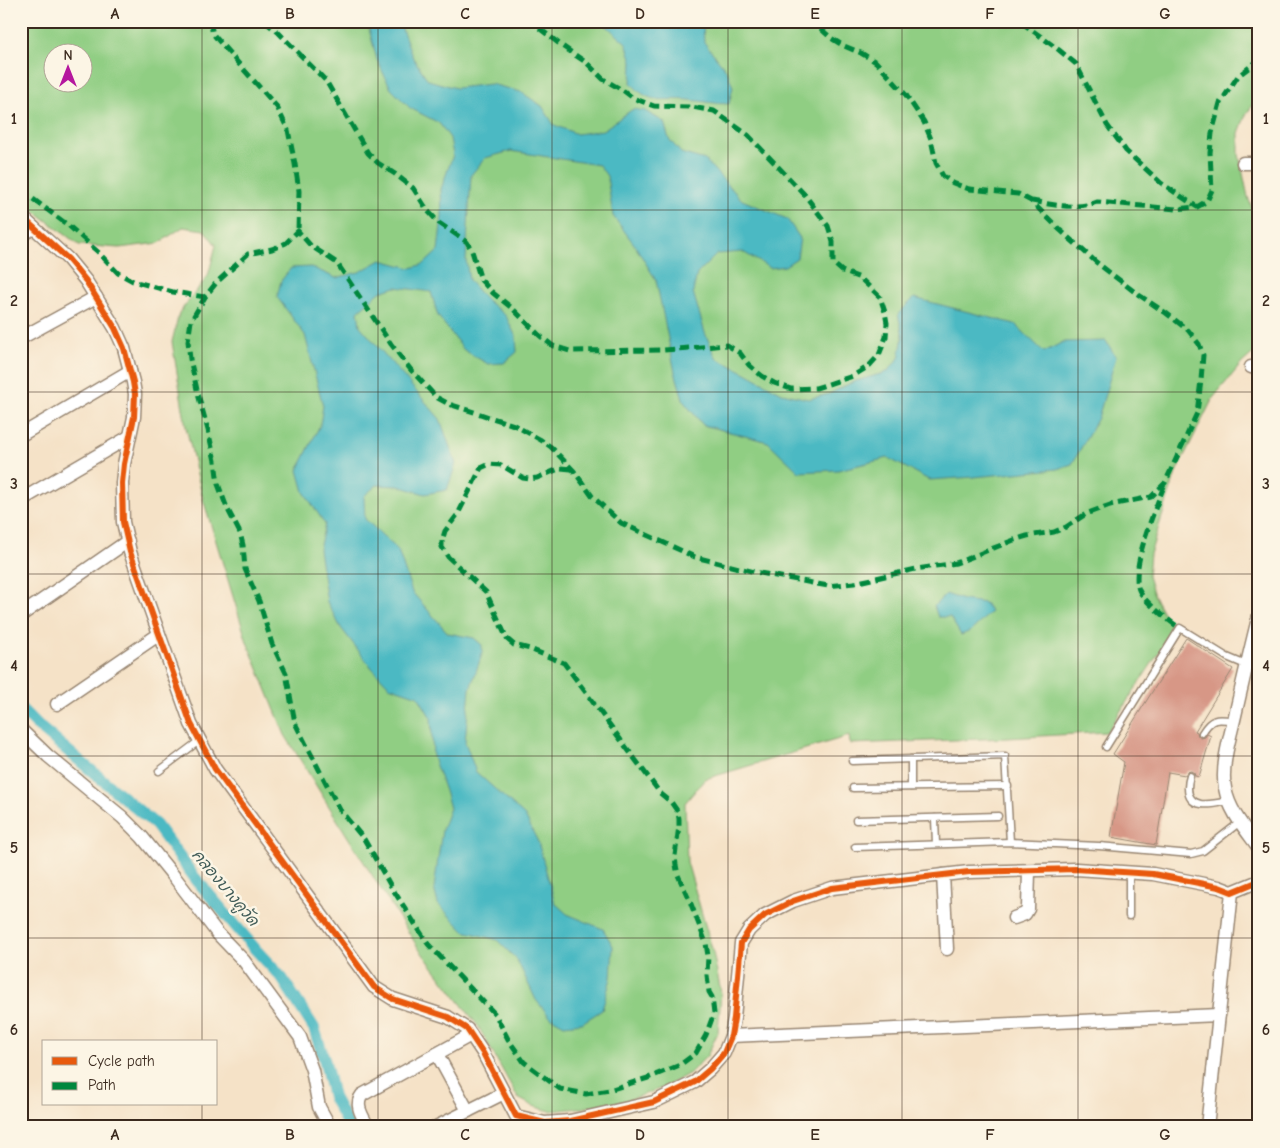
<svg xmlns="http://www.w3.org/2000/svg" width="1280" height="1148" viewBox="0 0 1280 1148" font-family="'Comic Neue','Playpen Sans Thai',sans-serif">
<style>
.green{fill:#90ce83;stroke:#667c50;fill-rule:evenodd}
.water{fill:#4bb9c3;stroke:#437270}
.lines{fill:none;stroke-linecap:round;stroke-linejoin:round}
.canal{stroke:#4bb9c3;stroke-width:12}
.building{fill:#d79786}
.service-casing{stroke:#988672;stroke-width:9}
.minor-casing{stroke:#988672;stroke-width:15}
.service{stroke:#fff;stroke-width:6}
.minor{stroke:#fff;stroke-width:12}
.quiet{stroke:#00873e;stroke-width:5;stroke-dasharray:10 5;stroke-linecap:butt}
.cycleway-casing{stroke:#fcf5e5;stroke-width:9}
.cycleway{stroke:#e8590c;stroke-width:6}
.grid{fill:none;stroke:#3b2a1e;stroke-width:1;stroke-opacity:0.55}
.labels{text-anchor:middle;stroke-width:5;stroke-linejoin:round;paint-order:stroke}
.water-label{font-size:16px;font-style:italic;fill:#415c58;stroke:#fcf5e5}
.neatline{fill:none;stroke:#3b2a1e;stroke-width:2}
.grid-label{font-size:16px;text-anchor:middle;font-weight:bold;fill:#3b2a1e}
</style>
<rect width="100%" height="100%" fill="#fcf5e5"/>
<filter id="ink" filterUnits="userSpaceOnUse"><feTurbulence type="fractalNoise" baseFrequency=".02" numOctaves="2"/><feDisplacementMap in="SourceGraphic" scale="10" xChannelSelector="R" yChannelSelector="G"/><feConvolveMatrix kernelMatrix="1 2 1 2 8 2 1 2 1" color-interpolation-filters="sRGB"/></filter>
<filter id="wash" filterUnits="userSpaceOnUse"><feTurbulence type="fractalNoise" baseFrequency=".0096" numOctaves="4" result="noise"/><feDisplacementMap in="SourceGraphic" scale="20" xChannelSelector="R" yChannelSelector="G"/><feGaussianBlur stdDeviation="1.12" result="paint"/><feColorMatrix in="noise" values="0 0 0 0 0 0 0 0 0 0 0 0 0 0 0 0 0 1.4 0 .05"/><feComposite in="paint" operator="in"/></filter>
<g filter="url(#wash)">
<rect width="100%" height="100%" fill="#f5e2c7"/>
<!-- green -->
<path class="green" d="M 21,21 L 1259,21 L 1259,94 L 1245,117 L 1239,133 L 1239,155 L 1248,197 L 1259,228 L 1259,348 L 1242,363 L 1213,398 L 1177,470 L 1150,554 L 1148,576 L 1154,596 L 1173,631 L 1107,732 L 1008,738 L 850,744 L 849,736 L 705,779 L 685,803 L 687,862 L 713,952 L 721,993 L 718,1032 L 707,1056 L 690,1073 L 665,1087 L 625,1101 L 581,1108 L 550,1111 L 533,1106 L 518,1098 L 478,1026 L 419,949 L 346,834 L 285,735 L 247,642 L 203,499 L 186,427 L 172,342 L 179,313 L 208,276 L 216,245 L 204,230 L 183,227 L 159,243 L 119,248 L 79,245 L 21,201 ZM 52,52 L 82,52 L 82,82 L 52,82 Z"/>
<!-- water -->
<g class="water">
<polygon points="367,21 399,21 413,58 428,80 456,88 491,84 521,92 542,106 554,125 577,134 603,130 633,109 645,111 664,122 669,139 681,153 705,160 742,200 787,219 800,238 797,258 785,266 770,268 743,252 717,254 697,274 693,292 705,333 716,358 746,373 782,393 808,399 829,394 853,382 887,372 899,358 903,336 898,314 914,298 1015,324 1044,352 1063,342 1106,341 1116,357 1098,418 1072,464 1057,469 974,477 929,480 888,458 838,470 799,472 768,442 703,425 684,402 675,372 656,280 634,244 613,216 607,176 599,165 511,151 485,158 471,175 466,260 469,280 484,298 506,316 516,337 517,352 504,363 488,364 464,350 438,316 431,292 396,287 380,292 358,311 360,326 440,419 456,464 447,490 425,494 398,486 377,485 364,496 365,519 398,550 412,592 448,633 474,638 482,645 482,654 470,689 465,742 476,772 525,816 538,842 555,903 567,914 603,929 613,946 611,978 602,1010 582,1023 564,1025 550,1017 536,1000 517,960 497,940 464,931 438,904 434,888 442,830 450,808 445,791 433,757 431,718 418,696 389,686 372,668 341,628 327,602 319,549 325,524 304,492 298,470 320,425 323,406 305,335 277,297 281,281 291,268 311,267 336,278 359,272 381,260 411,268 424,264 438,251 442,216 441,189 453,155 450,138 439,123 410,108 391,89 377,60"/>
<path d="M 601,21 L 703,21 L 704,42 L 727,71 L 733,87 L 729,104 C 716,104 703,101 689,100 C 662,97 652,107 631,83 L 632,61 L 626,43 Z"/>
<polygon points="946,594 963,600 985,603 991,612 971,631 961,635 950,617 938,617 934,606"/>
</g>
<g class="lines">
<!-- canal -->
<polyline class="canal" points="21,709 36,724 156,825 195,878 256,950 282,978 314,1028 325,1062 333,1097 349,1127"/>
</g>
<g id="blocks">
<!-- building -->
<polygon class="building" points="1186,638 1233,669 1195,731 1197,732 1198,736 1201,738 1205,737 1207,734 1211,736 1199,777 1195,776 1194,773 1191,771 1187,772 1185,775 1168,772 1156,845 1111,837 1124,762 1113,754"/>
</g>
</g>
<g filter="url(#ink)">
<use href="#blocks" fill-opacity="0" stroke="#988672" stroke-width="1"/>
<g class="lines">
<!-- service casing -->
<g class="service-casing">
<g id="service">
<path d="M 1202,733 C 1211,718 1217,718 1233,721"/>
<polyline points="1106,747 1180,628 1227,657 1246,665"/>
<polyline points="911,759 911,787"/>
<polyline points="852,761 1005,756 1010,842"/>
<polyline points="159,771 199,741"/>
<path d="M 1190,776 C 1189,779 1188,784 1188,788 C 1188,811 1214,804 1228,801"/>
<polyline points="853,788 1008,786"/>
<polyline points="935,818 936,844"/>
<polyline points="856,820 998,816"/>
<polyline points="855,847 1010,842 1099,846 1191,854 1203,851 1240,822"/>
<polyline points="1129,916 1129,873"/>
</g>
</g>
<!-- minor casing -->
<g class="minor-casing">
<g id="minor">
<polyline points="1243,163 1259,163"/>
<polyline points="21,216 68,259 86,281 115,328 124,348 133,382 135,394 134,417 124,464 122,483 123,522 130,552 191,724 215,769 374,987 393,999 448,1017 467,1029 483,1053 516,1116 545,1123 570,1121 654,1102 695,1082 710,1069 724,1053 731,1036 734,1018 741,943 749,930 765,915 793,901 832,888 969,872 1076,869 1153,874 1219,887 1232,892 1259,881"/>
<polyline points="21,235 34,228"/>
<polyline points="21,338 96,297"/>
<polyline points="1251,367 1259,369"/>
<polyline points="21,435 130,371"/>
<polyline points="21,500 129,437"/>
<polyline points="21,615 128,541"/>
<path d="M 1259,615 C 1250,650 1242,685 1234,720 C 1229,740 1221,768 1225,788 C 1229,811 1246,830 1259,848"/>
<polyline points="57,704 158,635"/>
<polyline points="21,730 48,756 122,817 142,837 176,879 218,934 244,961 300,1037 312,1070 319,1107 330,1127"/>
<polyline points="943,875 947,949"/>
<polyline points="1014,918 1025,914 1028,909 1029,871"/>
<polyline points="731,1036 1219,1015"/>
<polyline points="437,1054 468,1111"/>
<path d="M 368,1127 C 363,1117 354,1105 362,1095 L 471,1035"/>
<polyline points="436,1127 504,1093"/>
<polyline points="1207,1127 1232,892"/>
</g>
</g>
<!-- service -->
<use href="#service" class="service"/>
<!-- minor -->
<use href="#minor" class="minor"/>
<!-- quiet -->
<g class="quiet">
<polyline points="212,21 211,26 213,34 223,46 277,107 288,130 295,164 299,191 298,231"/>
<polyline points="264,21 278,32 326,81 368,153 378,163 395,174 413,188 428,211 439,223 467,242 472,251 481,280 493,293 512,308 539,335 553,346 570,351 664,350 727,345 740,353 749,365 762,376 774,383 791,389 816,388 853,376 869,366 879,355 886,337 887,323 885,312 880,297 860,278 842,271 833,263 833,242 828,226 805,195 748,135 714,111 692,107 654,106 633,98 624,91 603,79 587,63 562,46 539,28"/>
<polyline points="1022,21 1025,25 1059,50 1076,64 1107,125 1126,151 1161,183 1197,207"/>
<polyline points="21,190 69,226 98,252 118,273 133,281 173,292 205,297"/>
<path d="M 1032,201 C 1054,205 1075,210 1097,202 L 1176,209 L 1197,207 L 1207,201 L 1212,190 L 1210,153 L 1212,133 L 1220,103 L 1238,76 L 1259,60"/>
<polyline points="571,469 561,468 537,478 529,479 523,478 501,465 490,464 481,468 458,514 445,531 442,541 442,547 448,557 486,592 507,639 514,645 530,649 564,663 660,793 671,802 678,812 679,819 679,826 675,856 676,865 678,875 691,904 706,943 708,956 707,975 709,992 712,997 714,1013 706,1035 696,1053 680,1065 648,1078 609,1090 586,1094 560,1089 524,1062 508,1039 495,1014 428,944 392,888 364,839 340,810 295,723 286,673 272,644 259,601 245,569 243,545 240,533 227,508 218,484 215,461 208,430 198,394 190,359 188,341 191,321 205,297 216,283 248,254 272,249 286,243 298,231 311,246 337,263 391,344 411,370 436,397 449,404 514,425 541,440 551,447 574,471 592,496 621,523 695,557 755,572 828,586 854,583 916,569 956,563 1014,540 1027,536 1054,532 1066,527 1086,514 1110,505 1151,497 1165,483 1197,413 1201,380 1203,355 1199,344 1188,330 1166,313 1136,293 1096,262 1060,230 1031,201 1018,194 969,189 953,183 943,176 936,163 931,139 924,122 906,95 876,62 861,53 842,45 831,38 812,21"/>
<path d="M 1164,486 C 1156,507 1128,572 1140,592 C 1145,602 1170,622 1180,628"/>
</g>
<!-- cycleway casing -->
<g class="cycleway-casing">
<polyline id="cycleway" points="21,216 68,259 86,281 115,328 124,348 133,382 135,394 134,417 124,464 122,483 123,522 130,552 191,724 215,769 374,987 393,999 448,1017 467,1029 483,1053 516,1116 545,1123 570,1121 654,1102 695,1082 710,1069 724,1053 731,1036 734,1018 741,943 749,930 765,915 793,901 832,888 969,872 1076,869 1153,874 1219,887 1232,892 1259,881"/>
</g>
<!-- cycleway -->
<use href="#cycleway" class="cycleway"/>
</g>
</g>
<!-- grid -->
<path class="grid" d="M 202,21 L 202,1042M 378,21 L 378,1127M 552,21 L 552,1127M 728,21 L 728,1127M 902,21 L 902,1127M 1078,21 L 1078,1127M 21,210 L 1259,210M 21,392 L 1259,392M 21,574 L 1259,574M 21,756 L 1259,756M 21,938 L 1259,938M 202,1104 L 202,1127"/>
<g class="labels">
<!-- water labels -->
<g class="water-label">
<text transform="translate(226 887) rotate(50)" y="6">คลองบางคูวัด</text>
</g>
</g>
<!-- margin -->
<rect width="1280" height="1148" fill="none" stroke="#fcf5e5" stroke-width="55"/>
<!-- legend -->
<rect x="42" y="1040" width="175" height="65" fill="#fcf5e5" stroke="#afa495"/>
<rect x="52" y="1057" width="25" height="8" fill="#e8590c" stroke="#afa495"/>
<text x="88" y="1066" font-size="15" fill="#3b2a1e">Cycle path</text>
<rect x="52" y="1082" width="25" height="8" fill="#00873e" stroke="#afa495"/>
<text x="88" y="1090" font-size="15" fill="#3b2a1e">Path</text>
<!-- north arrow -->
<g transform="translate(68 68)"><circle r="24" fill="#fcf5e5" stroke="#afa495"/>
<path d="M0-4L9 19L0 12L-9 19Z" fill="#b5179e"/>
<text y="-8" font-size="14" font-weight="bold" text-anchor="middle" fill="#3b2a1e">N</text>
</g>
<rect x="28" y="28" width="1224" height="1092" class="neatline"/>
<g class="grid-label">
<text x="115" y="19">A</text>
<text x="290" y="19">B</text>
<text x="465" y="19">C</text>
<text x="640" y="19">D</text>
<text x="815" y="19">E</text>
<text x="990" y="19">F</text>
<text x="1165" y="19">G</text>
<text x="14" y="124">1</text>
<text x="1266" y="124">1</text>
<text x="14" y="306">2</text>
<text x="1266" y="306">2</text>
<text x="14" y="489">3</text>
<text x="1266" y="489">3</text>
<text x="14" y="671">4</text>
<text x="1266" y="671">4</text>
<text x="14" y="853">5</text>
<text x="1266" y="853">5</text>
<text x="14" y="1035">6</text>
<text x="1266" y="1035">6</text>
<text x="115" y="1140">A</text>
<text x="290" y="1140">B</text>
<text x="465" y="1140">C</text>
<text x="640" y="1140">D</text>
<text x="815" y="1140">E</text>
<text x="990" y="1140">F</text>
<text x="1165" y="1140">G</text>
</g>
</svg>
